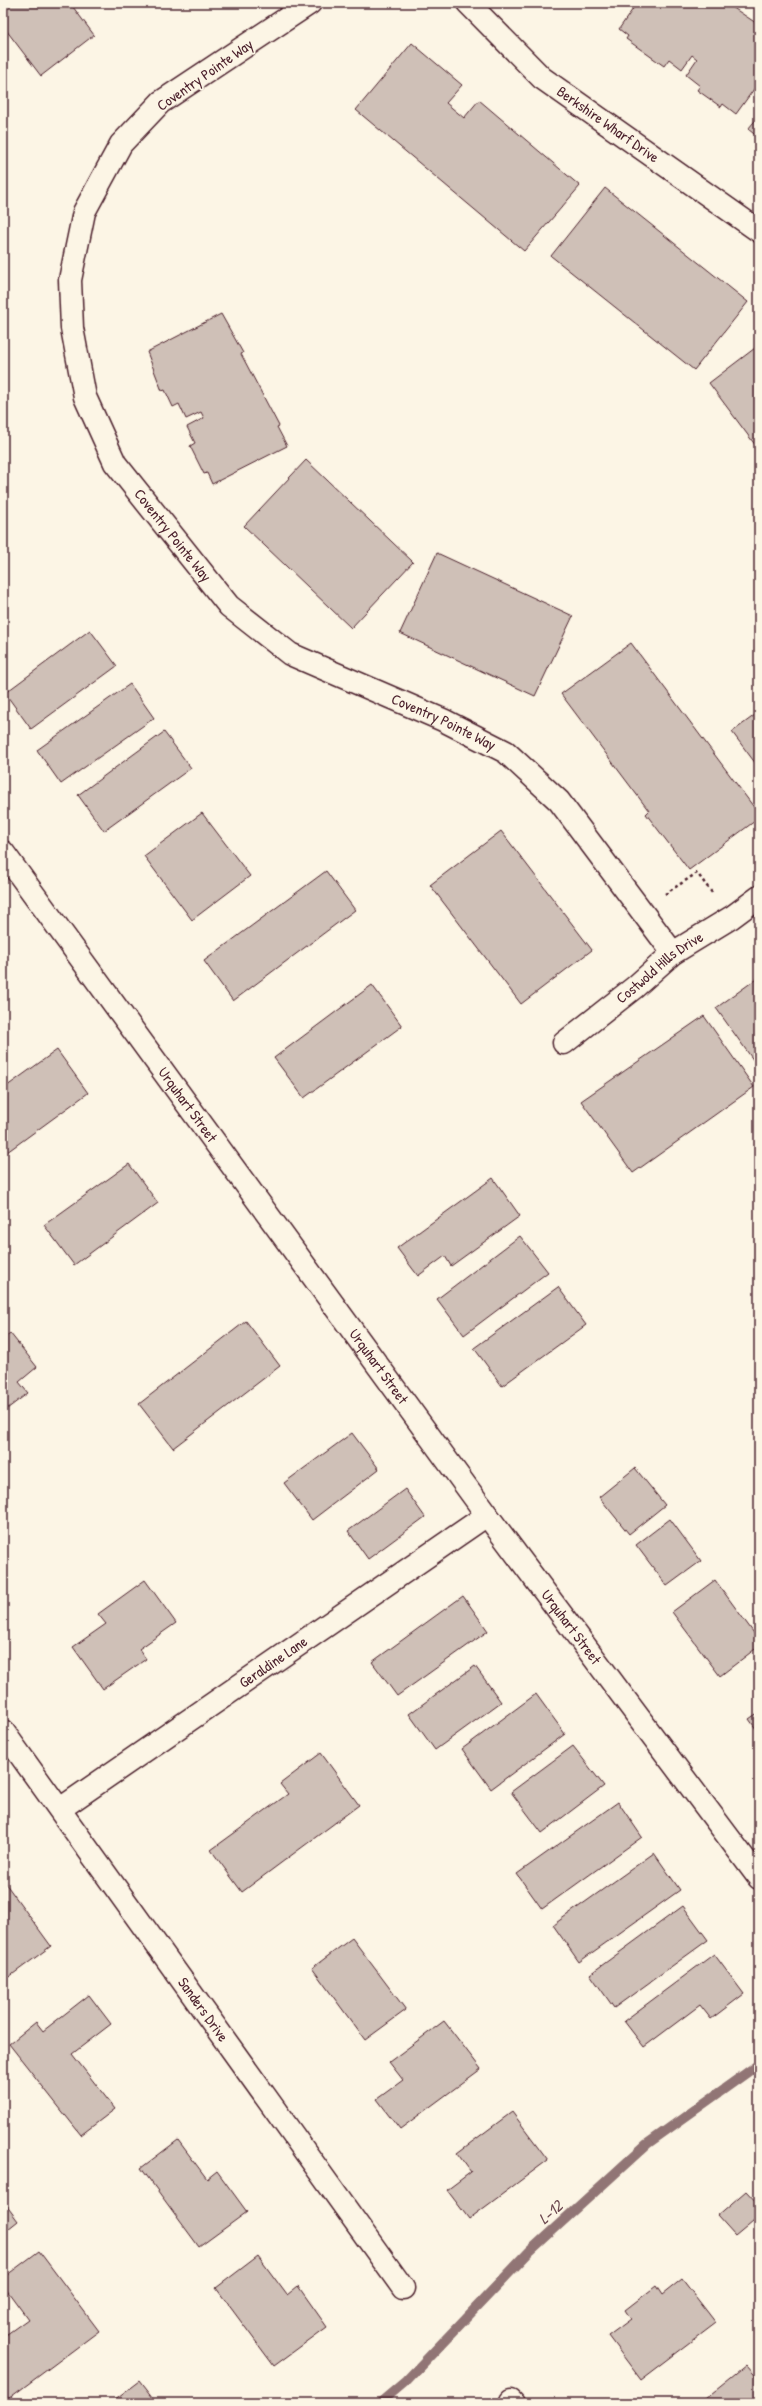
<svg xmlns="http://www.w3.org/2000/svg" width="762" height="2406" viewBox="0 0 762 2406" font-family="'Patrick Hand',sans-serif">
<style>
.lines{fill:none;stroke-linecap:round;stroke-linejoin:round}
.stream{stroke:#917474;stroke-width:10}
.building{fill:#cfc0b7;stroke:#4a1f2b}
.minor-casing{stroke:#4a1f2b;stroke-width:25}
.path{stroke:#4a1f2b;stroke-width:2.5;stroke-dasharray:3 3;stroke-linecap:butt}
.minor{stroke:#fcf5e5;stroke-width:22}
.labels{text-anchor:middle;stroke-width:3.5;stroke-linejoin:round;paint-order:stroke}
.street-label{font-size:15px;fill:#4a1f2b;stroke:#fcf5e5}
.water-label{font-size:16px;font-style:italic;fill:#6d4950;stroke:#fcf5e5}
</style>
<rect width="100%" height="100%" fill="#fcf5e5"/>
<filter id="ink" filterUnits="userSpaceOnUse"><feTurbulence type="fractalNoise" baseFrequency=".025" numOctaves="2"/><feDisplacementMap in="SourceGraphic" scale="8" xChannelSelector="R" yChannelSelector="G"/><feConvolveMatrix kernelMatrix="1 2 1 2 8 2 1 2 1" color-interpolation-filters="sRGB"/></filter>
<g filter="url(#ink)">
<g class="lines">
<!-- stream -->
<polyline class="stream" points="380,2403 406,2381 530,2251 647,2144 759,2064"/>
</g>
<!-- building -->
<g class="building">
<polygon points="3,3 70,3 94,35 41,76 3,26"/>
<polygon points="637,3 726,3 759,25 759,82 736,114 723,104 721,107 697,90 700,86 686,75 697,59 692,55 682,69 669,59 664,66 626,39 628,36 619,29"/>
<polygon points="412,43 462,85 446,103 464,118 479,100 580,186 524,251 356,110"/>
<polygon points="759,116 759,138 748,129"/>
<polygon points="605,188 748,302 694,370 551,256"/>
<polygon points="221,314 243,353 241,354 279,426 277,427 287,446 212,484 207,473 204,474 190,446 195,443 187,427 204,418 201,412 186,419 179,404 173,407 165,390 162,391 147,352"/>
<polygon points="759,345 759,450 709,383"/>
<polygon points="306,460 413,562 351,628 244,526"/>
<polygon points="437,553 573,616 535,696 400,633"/>
<polygon points="90,630 117,666 31,729 5,693"/>
<polygon points="631,643 759,814 759,818 689,870 646,814 649,811 561,694"/>
<polygon points="130,684 154,718 61,784 37,750"/>
<polygon points="759,712 759,768 732,732"/>
<polygon points="164,732 191,768 104,831 78,795"/>
<polygon points="202,813 250,876 192,920 144,856"/>
<polygon points="501,831 592,950 521,1004 430,885"/>
<polygon points="326,871 355,910 233,1001 204,961"/>
<polygon points="759,977 759,1068 716,1008"/>
<polygon points="372,985 402,1026 304,1098 274,1058"/>
<polygon points="704,1016 754,1087 633,1173 581,1101"/>
<polygon points="57,1050 88,1093 3,1155 3,1089"/>
<polygon points="129,1164 158,1203 74,1265 44,1225"/>
<polygon points="493,1178 520,1216 451,1266 445,1256 418,1276 397,1248"/>
<polygon points="520,1236 548,1272 464,1335 437,1299"/>
<polygon points="558,1287 586,1325 502,1386 474,1348"/>
<polygon points="246,1321 280,1366 173,1448 139,1404"/>
<polygon points="10,1333 37,1367 19,1382 28,1393 3,1412 3,1339"/>
<polygon points="352,1433 379,1469 312,1520 284,1483"/>
<polygon points="635,1468 665,1505 629,1534 599,1497"/>
<polygon points="405,1489 425,1517 368,1559 348,1531"/>
<polygon points="670,1519 701,1561 667,1586 636,1545"/>
<polygon points="145,1580 176,1623 139,1649 146,1659 103,1689 73,1647 106,1624 98,1614"/>
<polygon points="715,1580 759,1640 759,1646 720,1676 672,1612"/>
<polygon points="463,1596 488,1631 397,1696 372,1662"/>
<polygon points="475,1666 501,1702 435,1750 409,1714"/>
<polygon points="536,1694 565,1734 491,1789 462,1749"/>
<polygon points="759,1712 759,1733 749,1719"/>
<polygon points="573,1746 604,1786 542,1833 511,1792"/>
<polygon points="321,1753 359,1805 242,1892 211,1850 288,1794 280,1784"/>
<polygon points="618,1802 642,1837 542,1909 517,1874"/>
<polygon points="654,1853 680,1890 579,1962 553,1925"/>
<polygon points="3,1880 51,1946 9,1977 3,1968"/>
<polygon points="683,1906 708,1940 614,2008 590,1974"/>
<polygon points="352,1938 406,2010 365,2040 312,1968"/>
<polygon points="714,1954 744,1994 711,2019 700,2005 644,2047 624,2021"/>
<polygon points="89,1995 111,2024 72,2054 115,2109 81,2135 9,2044 36,2022 43,2031"/>
<polygon points="444,2021 481,2069 400,2129 377,2099 403,2080 389,2062"/>
<polygon points="512,2112 548,2160 469,2219 447,2190 471,2172 457,2153"/>
<polygon points="178,2140 207,2179 217,2171 247,2212 199,2247 141,2168"/>
<polygon points="746,2191 759,2205 759,2216 735,2236 717,2216"/>
<polygon points="3,2201 18,2221 3,2233"/>
<polygon points="39,2251 99,2331 4,2402 3,2337 28,2319 3,2285 3,2278"/>
<polygon points="258,2256 287,2295 298,2286 327,2327 274,2366 216,2288"/>
<polygon points="682,2279 716,2323 641,2380 608,2336 631,2319 625,2310 656,2286 662,2295"/>
<polygon points="746,2366 759,2381 759,2403 700,2403"/>
<polygon points="139,2381 156,2403 110,2403"/>
</g>
<g class="lines">
<!-- minor casing -->
<g class="minor-casing">
<g id="minor">
<path id="s1" d="M 310,3 L 161,102 L 121,144 L 84,212 L 70,280 L 72,328 L 85,397 L 115,463 L 229,606 L 290,654 L 443,720 L 506,752 L 559,801 L 673,953"/>
<path id="s2" d="M 468,3 L 542,78 L 759,231"/>
<path id="s3" d="M 3,852 L 487,1515 L 759,1878"/>
<path id="s4" d="M 564,1043 L 635,987 L 673,953 L 732,917 L 759,897"/>
<path id="s5" d="M 3,1731 L 403,2288"/>
<path id="s6" d="M 60,1809 L 487,1515"/>
<polyline points="511,2401 513,2403"/>
</g>
</g>
<!-- path -->
<polyline class="path" points="665,894 697,873 713,894"/>
<!-- minor -->
<use href="#minor" class="minor"/>
</g>
</g>
<g class="labels">
<!-- street labels -->
<g class="street-label">
<text transform="translate(205 75) rotate(-35)" y="5">Coventry Pointe Way</text>
<text dy="5" stroke="none"><textPath href="#s2" startOffset="186">Berkshire Wharf Drive</textPath></text>
<text dy="5" stroke="none"><textPath href="#s1" startOffset="667">Coventry Pointe Way</textPath></text>
<text dy="5" stroke="none"><textPath href="#s1" startOffset="1003">Coventry Pointe Way</textPath></text>
<text dy="5" stroke="none"><textPath href="#s4" startOffset="122">Costwold Hills Drive</textPath></text>
<text dy="5" stroke="none"><textPath href="#s3" startOffset="313">Urquhart Street</textPath></text>
<text dy="5" stroke="none"><textPath href="#s3" startOffset="637">Urquhart Street</textPath></text>
<text dy="5" stroke="none"><textPath href="#s3" startOffset="961">Urquhart Street</textPath></text>
<text dy="5" stroke="none"><textPath href="#s6" startOffset="259">Geraldine Lane</textPath></text>
<text dy="5" stroke="none"><textPath href="#s5" startOffset="343">Sanders Drive</textPath></text>
</g>
<!-- water labels -->
<g class="water-label">
<text transform="translate(550 2212) rotate(-42)" y="6">L-12</text>
</g>
</g>
<!-- margin -->
<rect width="762" height="2406" fill="none" stroke="#fcf5e5" stroke-width="16"/>
<rect x="8" y="8" width="746" height="2390" fill="none" stroke="#4a1f2b" stroke-width="1.5" filter="url(#ink)"/>
</svg>
